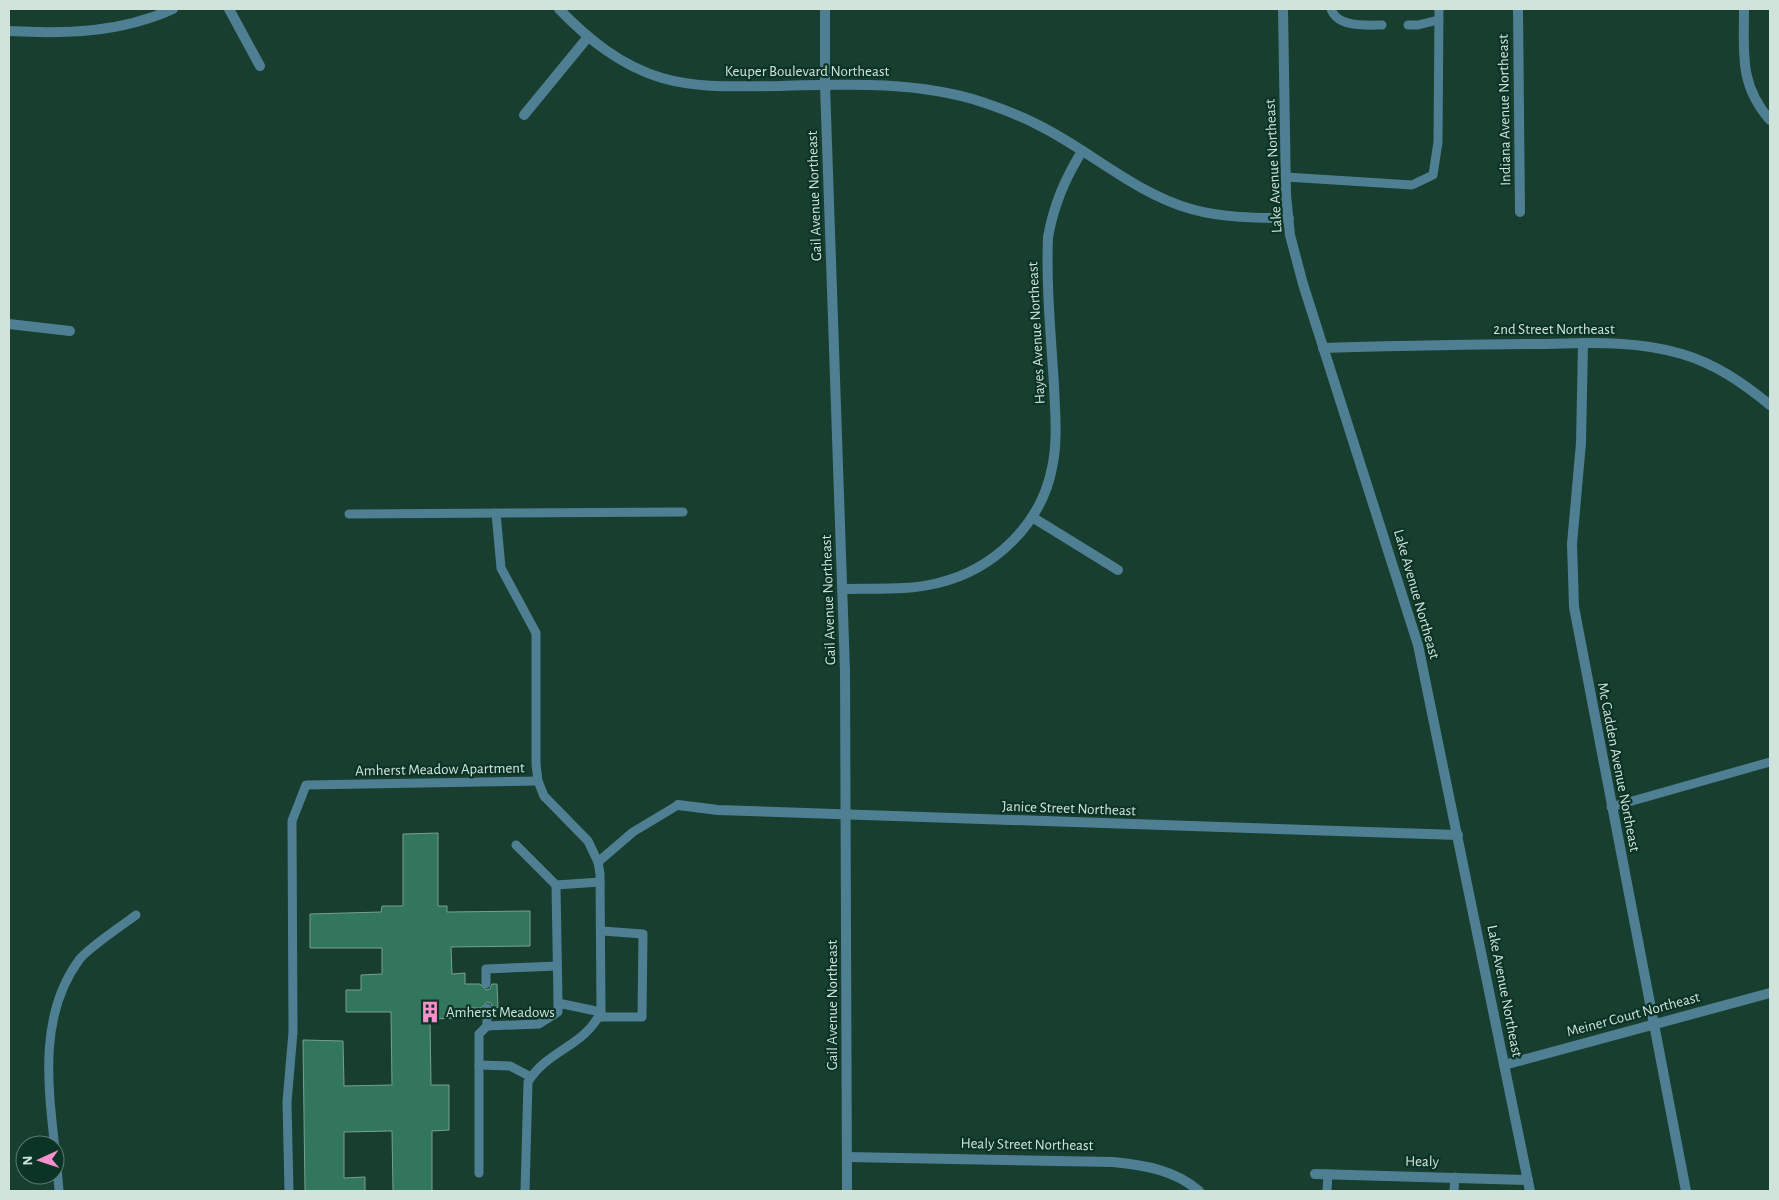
<svg xmlns="http://www.w3.org/2000/svg" width="1779" height="1200" viewBox="0 0 1779 1200" font-family="'Alegreya Sans',sans-serif">
<style>
.building{fill:#32775d;stroke:#78a08e}
.lines{fill:none;stroke-linecap:round;stroke-linejoin:round}
.service{stroke:#4e7f93;stroke-width:9}
.minor{stroke:#4e7f93;stroke-width:10}
.tertiary{stroke:#4e7f93;stroke-width:10}
.labels{text-anchor:middle;stroke-width:4.5;stroke-linejoin:round;paint-order:stroke}
.street-label{font-size:15px;fill:#d0e4db;stroke:#0c3426}
.poi-label{font-size:15px;fill:#d0e4db;stroke:#0c3426;text-anchor:start}
</style>
<rect width="100%" height="100%" fill="#183e2f"/>
<!-- building -->
<polygon class="building" points="438,833 438,906 447,906 447,912 530,911 530,946 451,947 452,974 465,973 465,984 480,984 486,990 490,989 492,984 497,984 498,1008 493,1008 491,1003 487,1002 481,1008 465,1008 464,1018 430,1019 431,1085 449,1085 449,1130 432,1131 432,1191 393,1191 392,1131 344,1132 344,1178 365,1177 365,1191 305,1191 303,1040 343,1041 344,1086 392,1085 391,1012 346,1012 346,990 361,990 361,975 382,974 382,948 310,948 310,914 381,912 382,906 403,906 403,834"/>
<g class="lines">
<!-- service -->
<g class="service">
<path d="M 1331,9 C 1338,28 1366,25 1382,25"/>
<polyline points="1408,25 1418,25 1438,20"/>
<polyline points="1286,177 1412,185 1433,175 1438,142 1439,9"/>
<path d="M 496,513 L 501,568 L 536,633 L 536,764 L 538,781 L 544,796 L 588,841 L 598,862 L 600,874 L 601,1012 C 584,1047 547,1050 528,1082 L 525,1191"/>
<polyline points="349,514 683,512"/>
<polyline points="1611,807 1770,762"/>
<polyline points="516,845 556,885"/>
<polyline points="598,862 633,832 678,805"/>
<polyline points="486,984 486,969 557,966"/>
<polyline points="558,1003 556,885 600,882"/>
<polyline points="487,1008 487,1026"/>
<polyline points="599,1017 642,1017 643,934 602,931"/>
<polyline points="531,1077 510,1066 479,1065 479,1034 487,1026 539,1024 558,1012 558,1003 601,1012"/>
<polyline points="479,1173 479,1065"/>
<path d="M 59,1191 C 54,1115 30,1027 79,960 C 88,948 123,925 136,915"/>
<polyline points="289,1191 287,1102 293,1032 292,821 306,785 538,781"/>
<polyline points="1327,1191 1328,1174"/>
<polyline points="1454,1191 1455,1177"/>
</g>
<!-- minor -->
<g class="minor">
<polyline points="229,9 260,66"/>
<path d="M 559,9 C 588,39 621,66 662,78 C 700,89 741,86 779,86 C 846,84 918,81 982,102 C 1003,109 1024,117 1044,128 C 1094,154 1136,193 1191,209 C 1223,218 1256,218 1289,218"/>
<polyline points="825,9 825,85 845,671 847,1191"/>
<polyline points="1518,9 1520,212"/>
<path d="M 1744,9 C 1744,53 1739,85 1770,120"/>
<path d="M 9,31 C 65,34 120,33 173,9"/>
<polyline points="524,115 588,37"/>
<polyline points="9,324 70,331"/>
<polyline points="1583,343 1581,443 1572,544 1574,607 1686,1191"/>
<path d="M 1323,348 C 1395,346 1467,344 1539,344 C 1587,343 1636,340 1682,354 C 1716,364 1743,383 1770,405"/>
<polyline points="1032,517 1118,570"/>
<path d="M 843,589 C 874,588 907,591 938,583 C 993,570 1041,525 1052,468 C 1058,441 1055,412 1054,385 C 1051,336 1046,286 1048,237 C 1054,204 1065,179 1082,151"/>
<polyline points="678,805 718,810 1458,835"/>
<polyline points="1504,1065 1770,993"/>
<path d="M 847,1157 L 1113,1162 C 1144,1165 1175,1170 1199,1191"/>
<polyline points="1315,1174 1528,1180"/>
</g>
<!-- tertiary -->
<polyline class="tertiary" points="1283,9 1286,195 1290,235 1303,284 1418,645 1530,1191"/>
</g>
<!-- icons -->
<defs>
<g id="building-bare" transform="scale(1.725)"><path d="M-4-6H4V6H1V3H-1V6H-4ZM-2.5-4.3h1.7v1.8h-1.7ZM.8-4.3h1.7v1.8H.8ZM-2.5-1h1.7V.8h-1.7ZM.8-1h1.7V.8H.8Z" fill="#f890cb" stroke="#0c3426" stroke-width="2.5" paint-order="stroke"/></g>
</defs>
<g fill-rule="evenodd">
<use href="#building-bare" x="430" y="1012"/>
</g>
<g class="labels">
<!-- street labels -->
<g class="street-label">
<text x="807" y="76">Keuper Boulevard Northeast</text>
<text transform="translate(1504 110) rotate(-91)" y="5">Indiana Avenue Northeast</text>
<text transform="translate(1273 166) rotate(-93)" y="5">Lake Avenue Northeast</text>
<text transform="translate(814 196) rotate(-92)" y="5">Gail Avenue Northeast</text>
<text x="1554" y="334">2nd Street Northeast</text>
<text transform="translate(1036 333) rotate(-93)" y="5">Hayes Avenue Northeast</text>
<text transform="translate(1417 594) rotate(74)" y="5">Lake Avenue Northeast</text>
<text transform="translate(828 600) rotate(-92)" y="5">Gail Avenue Northeast</text>
<text transform="translate(1619 767) rotate(79)" y="5">Mc Cadden Avenue Northeast</text>
<text transform="translate(440 769) rotate(-1)" y="5">Amherst Meadow Apartment</text>
<text transform="translate(1069 808) rotate(2)" y="5">Janice Street Northeast</text>
<text transform="translate(1505 991) rotate(79)" y="5">Lake Avenue Northeast</text>
<text transform="translate(832 1005) rotate(-90)" y="5">Gail Avenue Northeast</text>
<text transform="translate(1633 1014) rotate(-15)" y="5">Meiner Court Northeast</text>
<text transform="translate(1027 1144) rotate(1)" y="5">Healy Street Northeast</text>
<text transform="translate(1422 1161) rotate(1)" y="5">Healy</text>
</g>
<!-- poi labels -->
<g class="poi-label">
<text x="446" y="1017">Amherst Meadows</text>
</g>
</g>
<!-- border -->
<rect width="1779" height="1200" fill="none" stroke="#d0e4db" stroke-width="20"/>
<!-- north arrow -->
<g transform="translate(40 1160) rotate(267)"><circle r="24" fill="#0c3426" stroke="#5a7a6e"/>
<path d="M0-4L9 19L0 12L-9 19Z" fill="#f890cb"/>
<text y="-8" font-size="14" font-weight="bold" text-anchor="middle" fill="#d0e4db">N</text>
</g>
</svg>
